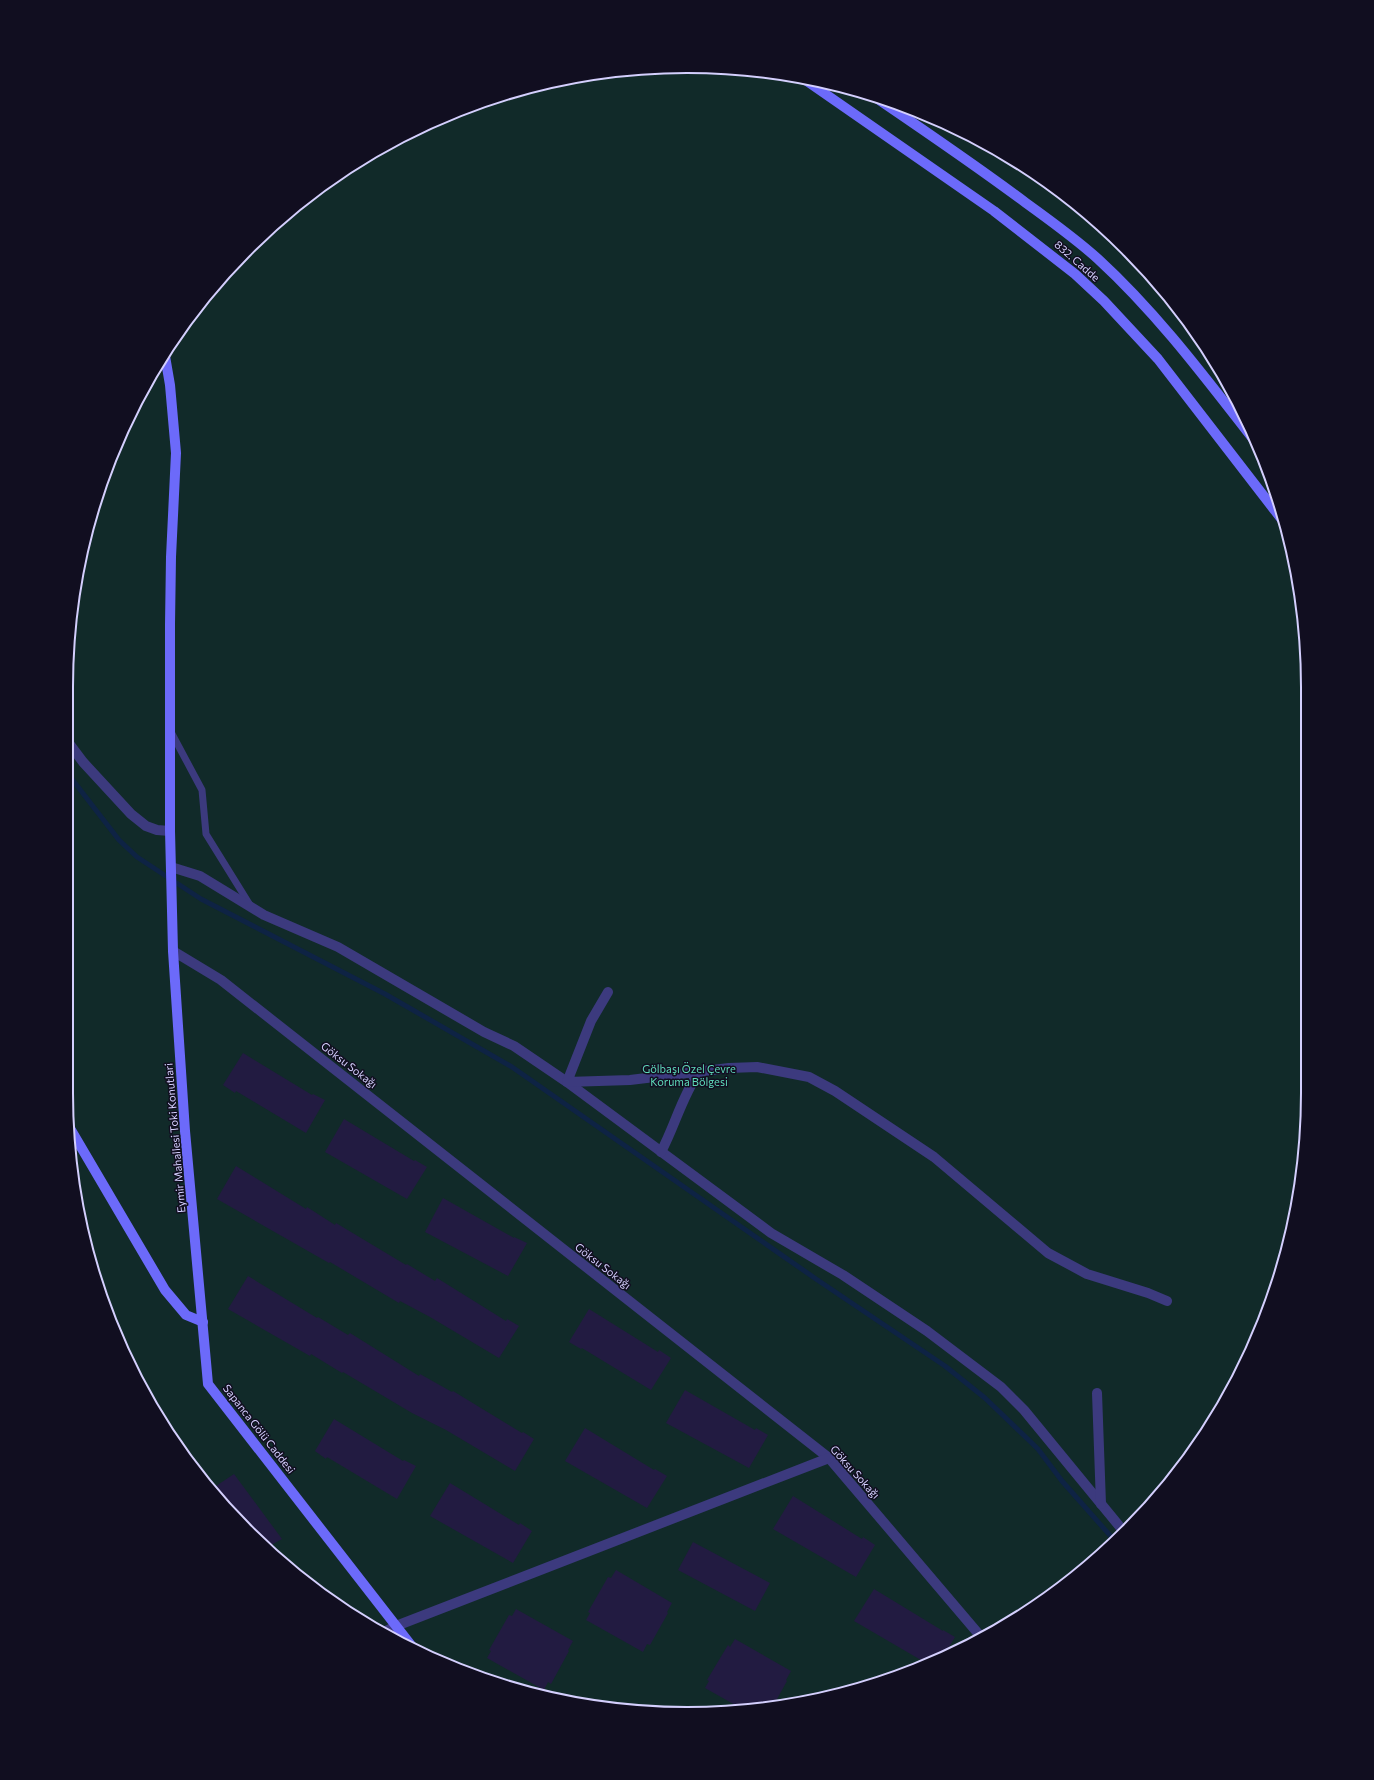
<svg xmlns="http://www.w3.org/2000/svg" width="1374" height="1780" viewBox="0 0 1374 1780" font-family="Commissioner,sans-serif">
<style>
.green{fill:#112a29}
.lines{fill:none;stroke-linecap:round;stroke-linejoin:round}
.stream{stroke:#0e2344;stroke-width:5}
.building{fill:#221b41}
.lane{stroke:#3c3a7e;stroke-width:7}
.street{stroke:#3c3a7e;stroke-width:10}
.secondary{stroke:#6c6afa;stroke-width:10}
.labels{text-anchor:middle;stroke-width:3;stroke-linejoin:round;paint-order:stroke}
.street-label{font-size:11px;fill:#d4cffd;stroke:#110e20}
.park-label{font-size:11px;fill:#5edaba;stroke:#110e20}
.rim{fill:none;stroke:#d4cffd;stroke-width:2}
</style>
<rect width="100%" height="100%" fill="#110e20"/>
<!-- green -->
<polygon class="green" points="687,66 808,78 925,113 1032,171 1126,248 1203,342 1244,412 1275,487 1303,606 1308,1093 1303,1174 1275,1293 1244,1368 1203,1438 1126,1532 1032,1609 961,1650 848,1693 768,1709 687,1714 606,1709 526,1693 450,1667 377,1631 309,1586 248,1532 194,1471 149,1404 113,1331 87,1254 71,1174 67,647 87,526 130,413 194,309 277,220 342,171 450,113 566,78"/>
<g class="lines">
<!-- stream -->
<polyline class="stream" points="68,774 119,840 137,857 201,899 385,994 512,1067 816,1279 945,1366 985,1398 1038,1449 1062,1481 1115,1541"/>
</g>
<!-- building -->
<g class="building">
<polygon points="243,1053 312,1095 313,1094 325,1100 306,1133 236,1091 235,1093 223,1085"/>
<polygon points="344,1119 414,1161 415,1160 427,1167 407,1199 325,1152"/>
<polygon points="236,1166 306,1209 307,1207 335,1225 336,1223 406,1265 407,1264 435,1281 437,1278 506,1321 507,1319 519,1326 499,1358 430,1317 400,1301 399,1303 330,1262 329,1263 217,1199"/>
<polygon points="443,1198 514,1238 514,1237 527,1243 508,1276 425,1232"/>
<polygon points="248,1276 317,1318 318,1317 348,1335 350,1333 419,1376 420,1374 452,1392 453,1391 522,1433 523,1432 534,1439 515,1471 446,1430 412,1413 343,1372 342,1373 311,1354 310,1356 228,1309"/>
<polygon points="589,1309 658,1352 659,1350 671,1358 651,1390 582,1348 581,1349 569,1342"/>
<polygon points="685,1390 755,1430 756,1428 768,1435 749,1468 666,1423"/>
<polygon points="334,1419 403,1461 404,1460 416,1466 397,1499 327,1457 326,1459 315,1451"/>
<polygon points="585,1428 654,1470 655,1469 667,1476 647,1508 565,1461"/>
<polygon points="234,1474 282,1539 266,1548 248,1532 219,1500 216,1486"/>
<polygon points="450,1483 519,1525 520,1523 532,1531 513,1563 430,1516"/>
<polygon points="793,1496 862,1539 863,1537 875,1545 856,1577 773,1529"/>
<polygon points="693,1542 770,1583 755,1611 678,1570"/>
<polygon points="616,1570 672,1603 667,1612 668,1613 650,1645 647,1644 643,1652 586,1620 590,1613 588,1612 608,1577 611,1578"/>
<polygon points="874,1589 943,1631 943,1630 955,1637 943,1657 926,1663 854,1621"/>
<polygon points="516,1609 573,1641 568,1650 569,1651 551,1684 548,1682 544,1690 487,1658 491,1651 489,1650 509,1615 512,1616"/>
<polygon points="735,1639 791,1671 786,1680 787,1681 772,1708 744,1710 705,1688 709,1681 707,1680 728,1645 730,1647"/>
</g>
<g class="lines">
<!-- lane -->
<polyline class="lane" points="171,732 202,790 206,834 250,905"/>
<!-- street -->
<g class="street">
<polyline points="68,742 83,762 131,814 146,826 157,830 170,831"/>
<polyline points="171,867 200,876 264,915 338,947 484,1032 514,1046 567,1082 771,1233 843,1275 927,1331 1001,1387 1024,1410 1125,1533"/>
<polyline points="173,951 221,980 829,1458 982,1638"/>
<polyline points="608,992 591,1021 567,1082 630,1080 729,1068 757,1067 809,1077 835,1091 934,1157 1048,1253 1087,1274 1148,1293 1167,1301"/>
<path d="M 661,1152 C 675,1126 682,1096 699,1072"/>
<polyline points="1097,1393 1101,1504"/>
<polyline points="382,1633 396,1626 829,1458"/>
</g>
<!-- secondary -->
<g class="secondary">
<polyline points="801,77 994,211 1075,274 1104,301 1158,359 1283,521"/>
<path d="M 878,99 C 928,133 978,167 1026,203 C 1051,221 1076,239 1098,259 C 1158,314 1207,380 1257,444"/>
<polyline points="165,356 170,385 176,453 171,557 170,624 170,831 173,951 185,1131 208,1384 414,1649"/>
<polyline points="71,1130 165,1290 186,1315 203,1322"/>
</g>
</g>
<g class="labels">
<!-- street labels -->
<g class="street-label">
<text transform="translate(1077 261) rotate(41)" y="4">832. Cadde</text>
<text transform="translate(349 1065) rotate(38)" y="4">Göksu Sokağı</text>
<text transform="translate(175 1138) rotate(-95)" y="4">Eymir Mahallesi Toki Konutlari</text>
<text transform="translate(603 1266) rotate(38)" y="4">Göksu Sokağı</text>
<text transform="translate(259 1429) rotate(52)" y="4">Sapanca Gölü Caddesi</text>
<text transform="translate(855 1472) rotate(48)" y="4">Göksu Sokağı</text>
</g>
<!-- park labels -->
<g class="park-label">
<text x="689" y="1073">Gölbaşı Özel Çevre<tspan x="689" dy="13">Koruma Bölgesi</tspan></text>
</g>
</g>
<!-- crop -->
<path d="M0 0H1374V1780H0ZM687 73H687A614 614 0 0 1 1301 687V1093A614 614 0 0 1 687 1707H687A614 614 0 0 1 73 1093V687A614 614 0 0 1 687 73Z" fill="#110e20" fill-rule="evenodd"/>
<path class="rim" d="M687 73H687A614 614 0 0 1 1301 687V1093A614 614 0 0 1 687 1707H687A614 614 0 0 1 73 1093V687A614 614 0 0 1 687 73Z"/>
</svg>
